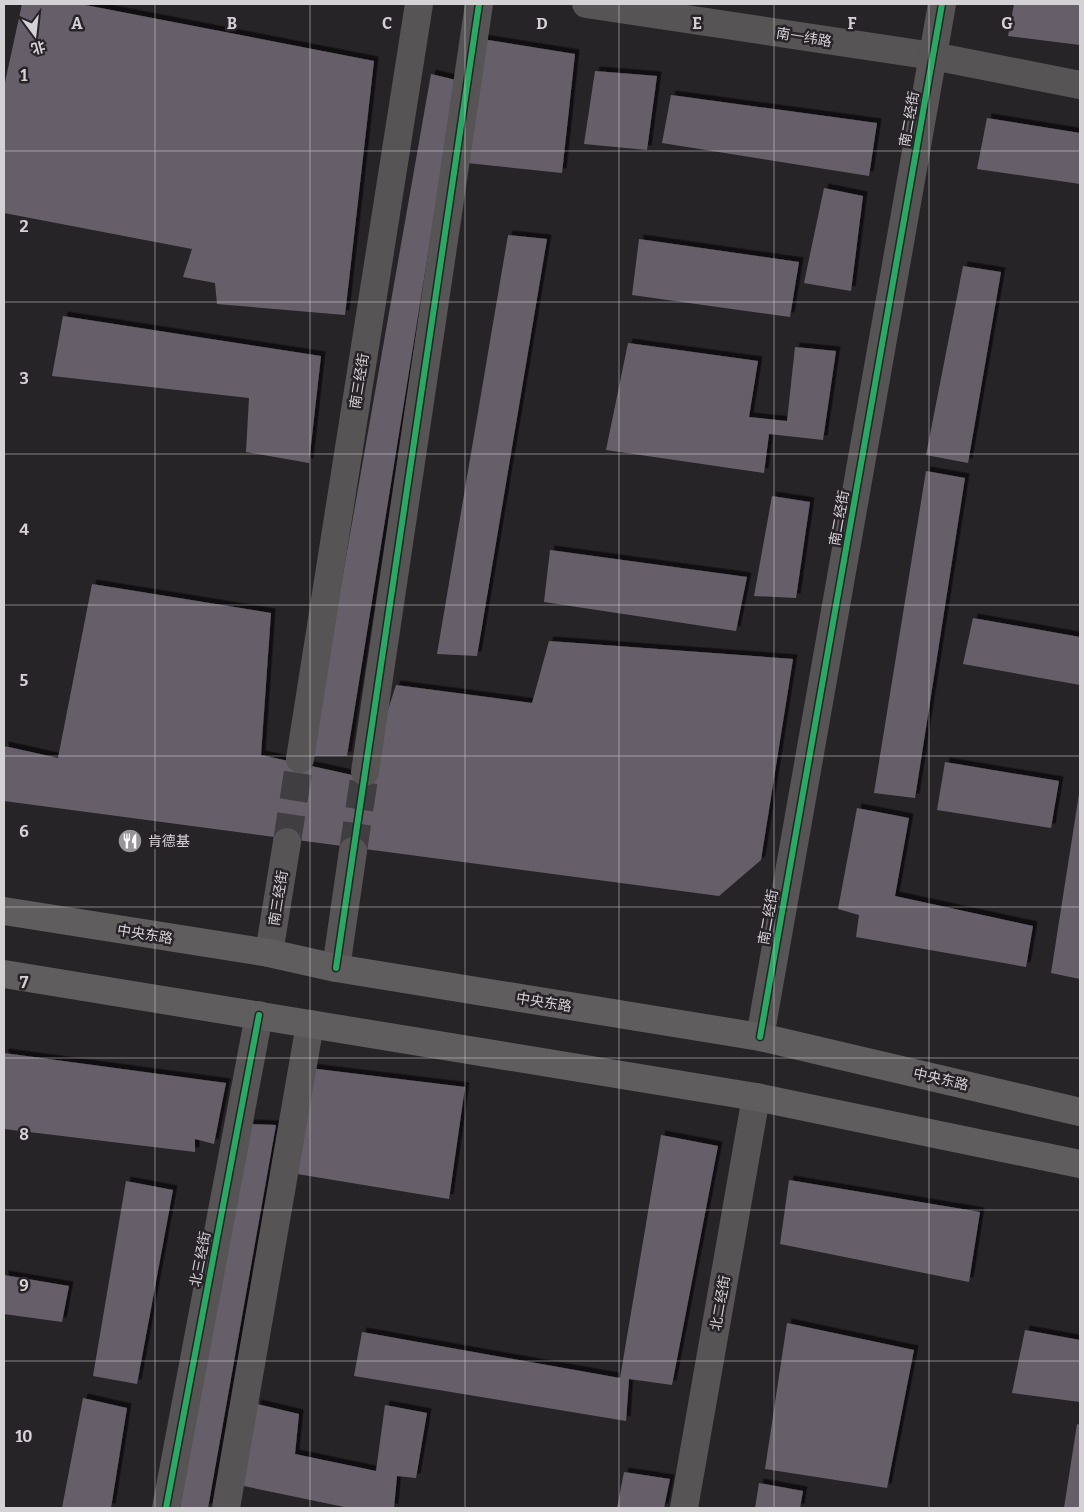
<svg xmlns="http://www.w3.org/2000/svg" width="1084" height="1512" viewBox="0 0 1084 1512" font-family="Bitter,'Noto Sans SC',serif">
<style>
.building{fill:#665f6a;filter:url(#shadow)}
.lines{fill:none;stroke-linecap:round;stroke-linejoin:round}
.minor-tunnel{stroke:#413e41;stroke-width:28;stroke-dasharray:28 14;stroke-linecap:butt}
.minor{stroke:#565455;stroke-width:28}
.major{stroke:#5f5d5e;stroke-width:28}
.cycleway-casing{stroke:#282328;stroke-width:9}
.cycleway{stroke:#26ab63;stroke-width:6}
.grid{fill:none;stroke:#d5d2d5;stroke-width:1;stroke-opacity:0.55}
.labels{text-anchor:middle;stroke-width:5;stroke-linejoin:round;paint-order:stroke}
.street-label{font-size:14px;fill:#d5d2d5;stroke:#282328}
.poi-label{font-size:14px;fill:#d5d2d5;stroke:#282328;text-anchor:start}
.grid-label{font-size:16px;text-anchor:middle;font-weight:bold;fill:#d5d2d5;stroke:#282328;stroke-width:5;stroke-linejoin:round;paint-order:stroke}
</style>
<defs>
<filter id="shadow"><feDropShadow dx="4.5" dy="-4.5" stdDeviation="0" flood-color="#0009"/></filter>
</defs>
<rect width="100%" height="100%" fill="#272427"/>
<!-- building -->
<g class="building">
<polygon points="22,4 80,4 374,61 345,315 217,304 215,283 183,277 192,249 4,213 4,87"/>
<polygon points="1014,4 1080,4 1080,45 1008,36"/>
<polygon points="482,39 575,54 562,173 467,163"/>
<polygon points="595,71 657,76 647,150 584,144"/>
<polygon points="431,74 456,80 347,756 311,756"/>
<polygon points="671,95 877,123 869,176 662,143"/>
<polygon points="987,118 1080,133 1080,184 977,169"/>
<polygon points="824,188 863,196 851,291 804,283"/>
<polygon points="508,235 547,239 477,656 437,654"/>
<polygon points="639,239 799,262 790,317 632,295"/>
<polygon points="963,266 1001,272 968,463 926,455"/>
<polygon points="63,316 321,356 309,463 246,452 249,398 52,376"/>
<polygon points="628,343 758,361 749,417 787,421 795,347 836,351 823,440 769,434 764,473 606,450"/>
<polygon points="926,471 965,478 915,798 874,793"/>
<polygon points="772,496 810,502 796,598 754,596"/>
<polygon points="550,550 747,577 736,631 544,602"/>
<polygon points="92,584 271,613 261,755 366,778 396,685 532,703 549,641 793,659 761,860 719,896 4,801 4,746 58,758"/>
<polygon points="973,618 1080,637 1080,685 963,664"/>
<polygon points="945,762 1059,781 1051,828 937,810"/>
<polygon points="1079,794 1080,794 1080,979 1051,973"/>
<polygon points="857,808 909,818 895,896 1033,926 1026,967 856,937 859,915 838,909"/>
<polygon points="4,1053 226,1083 214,1144 195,1139 195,1152 4,1129"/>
<polygon points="309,1068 465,1087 449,1199 297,1174"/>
<polygon points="250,1124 276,1125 208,1508 180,1508"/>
<polygon points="661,1135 718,1146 672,1385 629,1379 626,1421 354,1376 362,1332 620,1378"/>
<polygon points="789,1180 980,1212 969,1282 780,1244"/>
<polygon points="126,1181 173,1190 137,1384 93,1376"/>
<polygon points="4,1275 69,1286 62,1322 4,1314"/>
<polygon points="787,1323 914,1350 887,1488 765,1469"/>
<polygon points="1025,1330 1080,1340 1080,1402 1012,1393"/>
<polygon points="83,1398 127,1408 111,1508 62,1508"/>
<polygon points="257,1404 299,1414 295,1454 376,1471 385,1405 427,1413 416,1478 397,1476 394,1508 349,1508 234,1484"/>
<polygon points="1077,1424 1080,1425 1080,1508 1064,1508"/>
<polygon points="624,1472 670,1479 664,1508 617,1508"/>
<polygon points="759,1483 803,1491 800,1508 755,1508"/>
</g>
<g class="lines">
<!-- minor-tunnel -->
<g class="minor-tunnel">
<polyline points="287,842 300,759"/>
<polyline points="353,851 365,772"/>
</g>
<!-- minor -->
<g class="minor">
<polyline points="586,4 933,56 1080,85"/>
<polyline points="300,759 419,4"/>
<polyline points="365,772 479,4"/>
<polyline points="269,953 287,842"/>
<polyline points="336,968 353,851"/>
<polyline points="760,1037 942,4"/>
<polyline points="166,1508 259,1015"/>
<polyline points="226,1508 310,1024"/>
<polyline points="684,1508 756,1097"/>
</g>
<!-- major -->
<g class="major">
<polyline points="4,911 269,953 336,968 760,1037 1080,1112"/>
<polyline points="4,974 756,1097 1080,1164"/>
</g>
<!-- cycleway casing -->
<g class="cycleway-casing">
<g id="cycleway">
<polyline points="336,968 479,4"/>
<polyline points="760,1037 942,4"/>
<polyline points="166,1508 259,1015"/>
</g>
</g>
<!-- cycleway -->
<use href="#cycleway" class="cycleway"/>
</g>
<!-- grid -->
<path class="grid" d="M 155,4 L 155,1508M 310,4 L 310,1508M 465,4 L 465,1508M 619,4 L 619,1508M 774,4 L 774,1508M 929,4 L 929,1508M 4,151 L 1080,151M 4,302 L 1080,302M 4,454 L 1080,454M 4,605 L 1080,605M 4,756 L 1080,756M 4,907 L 1080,907M 4,1058 L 1080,1058M 4,1210 L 1080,1210M 4,1361 L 1080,1361"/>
<!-- icons -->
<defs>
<g id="restaurant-disc" transform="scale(1.25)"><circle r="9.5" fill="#989598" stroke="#282328"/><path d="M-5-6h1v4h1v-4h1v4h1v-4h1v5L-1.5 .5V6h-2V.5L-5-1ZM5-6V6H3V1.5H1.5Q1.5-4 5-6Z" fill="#fff"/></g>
</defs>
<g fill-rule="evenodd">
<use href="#restaurant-disc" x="130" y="841"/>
</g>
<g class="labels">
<!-- street labels -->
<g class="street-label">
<text transform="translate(804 37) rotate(9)" y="5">南一纬路</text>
<text transform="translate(909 119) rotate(-80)" y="5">南二经街</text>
<text transform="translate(359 381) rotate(-81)" y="5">南三经街</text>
<text transform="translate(839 518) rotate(-80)" y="5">南二经街</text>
<text transform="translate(278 898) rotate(-81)" y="5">南三经街</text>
<text transform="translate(768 917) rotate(-80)" y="5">南二经街</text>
<text transform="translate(145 934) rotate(9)" y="5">中央东路</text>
<text transform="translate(544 1002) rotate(9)" y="5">中央东路</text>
<text transform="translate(941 1079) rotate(13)" y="5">中央东路</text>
<text transform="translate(200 1259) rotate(-79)" y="5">北三经街</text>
<text transform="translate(720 1303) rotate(-80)" y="5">北二经街</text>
</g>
<!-- poi labels -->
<g class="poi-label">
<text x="148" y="846">肯德基</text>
</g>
</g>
<g class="grid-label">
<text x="77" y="29">A</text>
<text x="232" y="29">B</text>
<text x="387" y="29">C</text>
<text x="542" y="29">D</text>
<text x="697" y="29">E</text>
<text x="852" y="29">F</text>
<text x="1007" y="29">G</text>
<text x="24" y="81">1</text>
<text x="24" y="232">2</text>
<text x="24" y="384">3</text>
<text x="24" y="535">4</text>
<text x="24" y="686">5</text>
<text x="24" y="837">6</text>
<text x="24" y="988">7</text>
<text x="24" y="1140">8</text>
<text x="24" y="1291">9</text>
<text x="24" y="1442">10</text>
</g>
<!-- border -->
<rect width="1084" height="1512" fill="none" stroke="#d5d2d5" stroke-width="10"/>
<!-- north arrow -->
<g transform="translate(35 35) rotate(165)" stroke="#282328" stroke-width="4" paint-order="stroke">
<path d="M0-4L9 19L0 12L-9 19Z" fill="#d5d2d5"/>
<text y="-8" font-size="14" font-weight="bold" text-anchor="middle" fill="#d5d2d5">北</text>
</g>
</svg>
